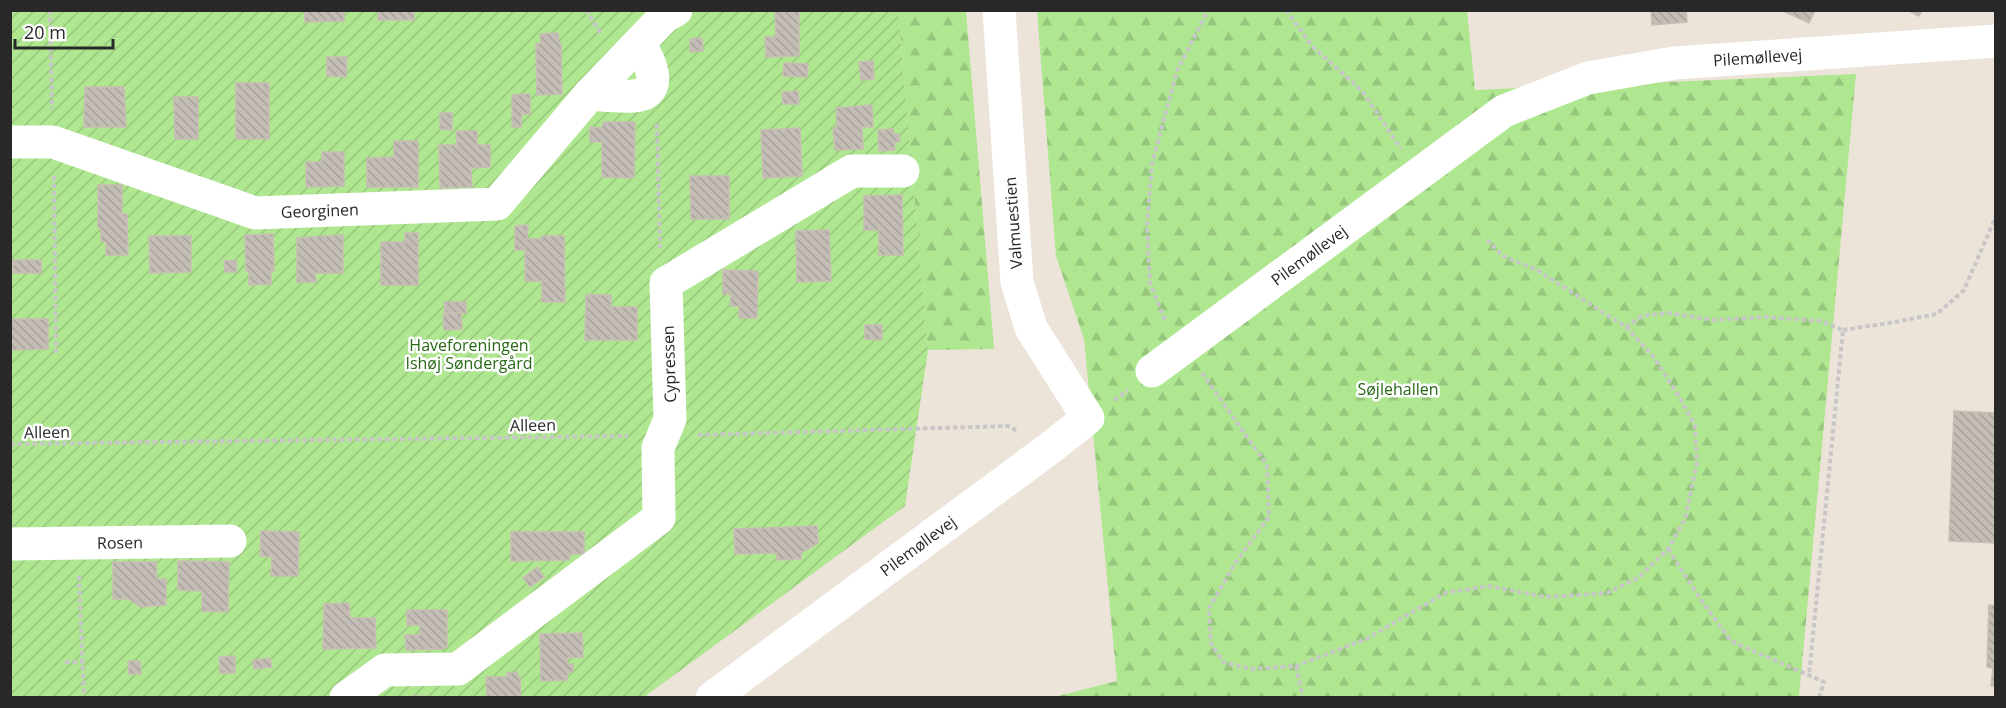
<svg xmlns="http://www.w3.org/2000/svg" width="2006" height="708" viewBox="0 0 2006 708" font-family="'Open Sans',sans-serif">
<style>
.forest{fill:url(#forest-firs)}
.garden{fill:url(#garden-furrows)}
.building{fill:url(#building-back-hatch);stroke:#c7bfb2;stroke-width:1.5}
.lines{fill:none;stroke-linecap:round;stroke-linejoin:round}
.path{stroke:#c7c7c7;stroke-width:4;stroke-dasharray:4.5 3;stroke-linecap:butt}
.minor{stroke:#fff;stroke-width:33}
.labels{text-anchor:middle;stroke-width:5;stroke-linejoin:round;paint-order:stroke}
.street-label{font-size:16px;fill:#282828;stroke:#fff}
.park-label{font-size:16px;fill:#276915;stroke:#fff}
</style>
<defs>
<pattern id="forest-firs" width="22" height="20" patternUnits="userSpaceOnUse" patternTransform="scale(1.5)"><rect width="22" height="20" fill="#afe791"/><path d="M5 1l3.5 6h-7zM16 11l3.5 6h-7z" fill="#97c67d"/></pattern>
<pattern id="garden-furrows" width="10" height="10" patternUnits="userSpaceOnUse" patternTransform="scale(1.5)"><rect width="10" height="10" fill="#afe791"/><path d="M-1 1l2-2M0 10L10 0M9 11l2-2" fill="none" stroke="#97c67d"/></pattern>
<pattern id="building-back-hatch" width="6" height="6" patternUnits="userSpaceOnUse" patternTransform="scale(1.5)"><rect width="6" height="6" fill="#c3bdb6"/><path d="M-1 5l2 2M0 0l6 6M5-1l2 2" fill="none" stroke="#a8a29c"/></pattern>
</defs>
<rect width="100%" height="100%" fill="#ece3d9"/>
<!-- forest -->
<g class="forest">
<polygon points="898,11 966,11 994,349 928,350"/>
<polygon points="1037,11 1467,11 1475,90 1856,74 1799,697 1054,697 1117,681 1084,339 1056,256"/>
</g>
<!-- garden -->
<polygon class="garden" points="10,11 898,11 928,350 905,506 644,697 11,697"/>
<!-- building -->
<g class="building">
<polygon points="305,10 344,10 344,21 305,22"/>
<rect x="378" y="10" width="36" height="10"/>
<polygon points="775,10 799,10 799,56 766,57 765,37 776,37"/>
<polygon points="1651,10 1686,10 1687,22 1652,25"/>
<polygon points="1781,10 1815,10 1809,23"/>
<polygon points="1907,10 1922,10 1919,16"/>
<polygon points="558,33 559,43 561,43 562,94 537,95 536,44 541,43 540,34"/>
<polygon points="702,38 703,51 690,52 690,39"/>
<polygon points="327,57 347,57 346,77 327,76"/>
<polygon points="873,61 874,79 861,80 859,62"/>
<polygon points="784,63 808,64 807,77 783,76"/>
<rect x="236" y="83" width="33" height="56"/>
<polygon points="85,87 124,87 126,127 84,127"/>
<polygon points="798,91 799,104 783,104 782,92"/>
<polygon points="530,94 530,114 522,114 521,127 512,127 512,95"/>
<polygon points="174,97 198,97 198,139 175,139"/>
<polygon points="872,105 873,127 862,127 863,149 835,150 833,128 837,128 836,108"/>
<polygon points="440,113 452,113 452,130 440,129"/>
<polygon points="603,122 635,122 634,178 602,177 602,142 590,142 590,127 602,128"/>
<polygon points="800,128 802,176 763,178 761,130"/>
<polygon points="893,129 894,134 899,134 900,142 894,142 895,150 879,151 878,130"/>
<polygon points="456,131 477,131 477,145 490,145 490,167 471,168 472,187 440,188 439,145 457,145"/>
<polygon points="394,141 418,141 418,187 367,187 367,158 394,157"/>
<polygon points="322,152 344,152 344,186 306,187 306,162 322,162"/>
<polygon points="690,176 729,176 729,219 691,219"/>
<polygon points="98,185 122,185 122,214 127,214 128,255 106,255 106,242 101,241 101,228 98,228"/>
<polygon points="902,195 903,255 879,255 879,230 864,230 864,196"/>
<polygon points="528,225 527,239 542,239 542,236 564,236 565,302 542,302 542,281 525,281 525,250 515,250 515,226"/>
<polygon points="829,230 831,281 797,282 796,231"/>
<polygon points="405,233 418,233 418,285 381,285 381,242 405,242"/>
<polygon points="273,234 274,271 271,271 271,284 249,285 249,271 246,271 245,235"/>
<polygon points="343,235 343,273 315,273 316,282 297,282 297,238"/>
<polygon points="149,236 191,236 191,272 150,273"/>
<rect x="13" y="260" width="28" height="13"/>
<polygon points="236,260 237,272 225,272 224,261"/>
<polygon points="723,270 758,271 757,318 739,318 739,306 730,306 731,294 723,294"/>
<polygon points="586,295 611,295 611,307 637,307 637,340 585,340"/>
<polygon points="444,302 466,302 466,313 445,313"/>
<polygon points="461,313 462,329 444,330 443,314"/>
<polygon points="10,319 48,319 48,349 10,350"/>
<polygon points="865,325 882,325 882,340 865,339"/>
<polygon points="1954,411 1996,413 1996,543 1949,541"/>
<polygon points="817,526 818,543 801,553 801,559 777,560 777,553 735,554 734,529"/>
<polygon points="261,531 299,532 298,576 271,576 272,557 260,556"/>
<polygon points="511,532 584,532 584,554 570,554 569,560 511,561"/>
<polygon points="178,561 229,562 228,612 202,611 202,591 178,590"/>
<polygon points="113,562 156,562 157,579 166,579 166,605 140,607 129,599 113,599"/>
<polygon points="537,567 544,577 530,587 523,578"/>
<polygon points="349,603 350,618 375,618 376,648 323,649 324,604"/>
<polygon points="1989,605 1996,606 1996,686 1991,686 1993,668 1987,667"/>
<polygon points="407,610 447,610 447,647 444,647 444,649 406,650 405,635 420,635 420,625 407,625"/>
<polygon points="582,633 583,657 567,658 567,664 573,664 573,672 568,672 567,680 541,681 540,634"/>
<polygon points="235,656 235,673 220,673 219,657"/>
<polygon points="270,658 272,667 254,669 253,660"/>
<polygon points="128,661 140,661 141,674 129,674"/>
<polygon points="517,672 518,677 520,677 521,698 487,698 486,677 507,677 507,673"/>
<polygon points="412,696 444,697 444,698 412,698"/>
</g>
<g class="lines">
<!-- path -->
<g class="path">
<polyline points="50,10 52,109"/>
<polyline points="586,10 602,35"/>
<polyline points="1286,10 1312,46 1363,92 1401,149"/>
<polyline points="657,124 660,249"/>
<polyline points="54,176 56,355"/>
<polyline points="1165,320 1150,283 1147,226 1152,164 1177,71 1208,10"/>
<polyline points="1626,327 1642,316 1668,313 1714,320 1766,317 1821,321 1843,330 1809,676"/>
<polyline points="1843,330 1895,322 1937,314 1964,290 1996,216"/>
<polyline points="1202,373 1267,465 1269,517 1236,562 1209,608 1211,643 1223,662 1250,669 1296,666 1366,639 1445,593 1488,586 1545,597 1607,593 1638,578 1668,549 1685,519 1697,463 1695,426 1680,398 1653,356 1626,327 1537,270 1503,256 1487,240"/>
<polyline points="1114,400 1128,390"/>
<polyline points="698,435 1008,426 1019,432"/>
<polyline points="10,444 628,436"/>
<polyline points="1668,549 1701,600 1731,641 1824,682 1819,698"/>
<polyline points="79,576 84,698"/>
<polyline points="65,662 83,662"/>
<polyline points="1296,666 1303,698"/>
</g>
<!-- minor -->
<g class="minor">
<path d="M 590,94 C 604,95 619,97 633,96 C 667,94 649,59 639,43"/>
<path id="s1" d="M 10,142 L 53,142 L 255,213 L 497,204 L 590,94 L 664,17 L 676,10"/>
<path id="s2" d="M 1152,371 L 1504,111 L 1588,78 L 1674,63 L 1996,41"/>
<path id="s3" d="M 10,544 L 230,541"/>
<polyline points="346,698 385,670 458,669 659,518 658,448 670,419 666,283 852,171 903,171"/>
<path id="s4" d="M 712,698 L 1050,448 L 1088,418 L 1031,328 L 1017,282 L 999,10"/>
</g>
</g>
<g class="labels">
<!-- street labels -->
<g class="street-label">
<text dy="6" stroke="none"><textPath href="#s2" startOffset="699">Pilemøllevej</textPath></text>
<text dy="6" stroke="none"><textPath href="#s1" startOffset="322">Georginen</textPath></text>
<text transform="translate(1013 223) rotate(-94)" y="6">Valmuestien</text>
<text dy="6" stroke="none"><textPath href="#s2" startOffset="195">Pilemøllevej</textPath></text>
<text transform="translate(669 364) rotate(-92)" y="6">Cypressen</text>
<text transform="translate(533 425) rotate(-1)" y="6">Alleen</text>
<text transform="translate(47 432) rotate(-1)" y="6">Alleen</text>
<text dy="6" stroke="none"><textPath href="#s3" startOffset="110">Rosen</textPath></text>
<text dy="6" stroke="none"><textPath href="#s4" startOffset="256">Pilemøllevej</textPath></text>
</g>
<!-- park labels -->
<g class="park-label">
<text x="469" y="351">Haveforeningen<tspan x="469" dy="18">Ishøj Søndergård</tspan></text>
<text x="1398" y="395">Søjlehallen</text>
</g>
</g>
<!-- border -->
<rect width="2006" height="708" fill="none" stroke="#282828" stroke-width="24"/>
<!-- scale -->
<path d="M15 39v9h98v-9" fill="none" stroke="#282828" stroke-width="3"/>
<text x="24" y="39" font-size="18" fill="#282828" stroke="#ffffff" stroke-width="4.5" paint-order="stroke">20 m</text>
</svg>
